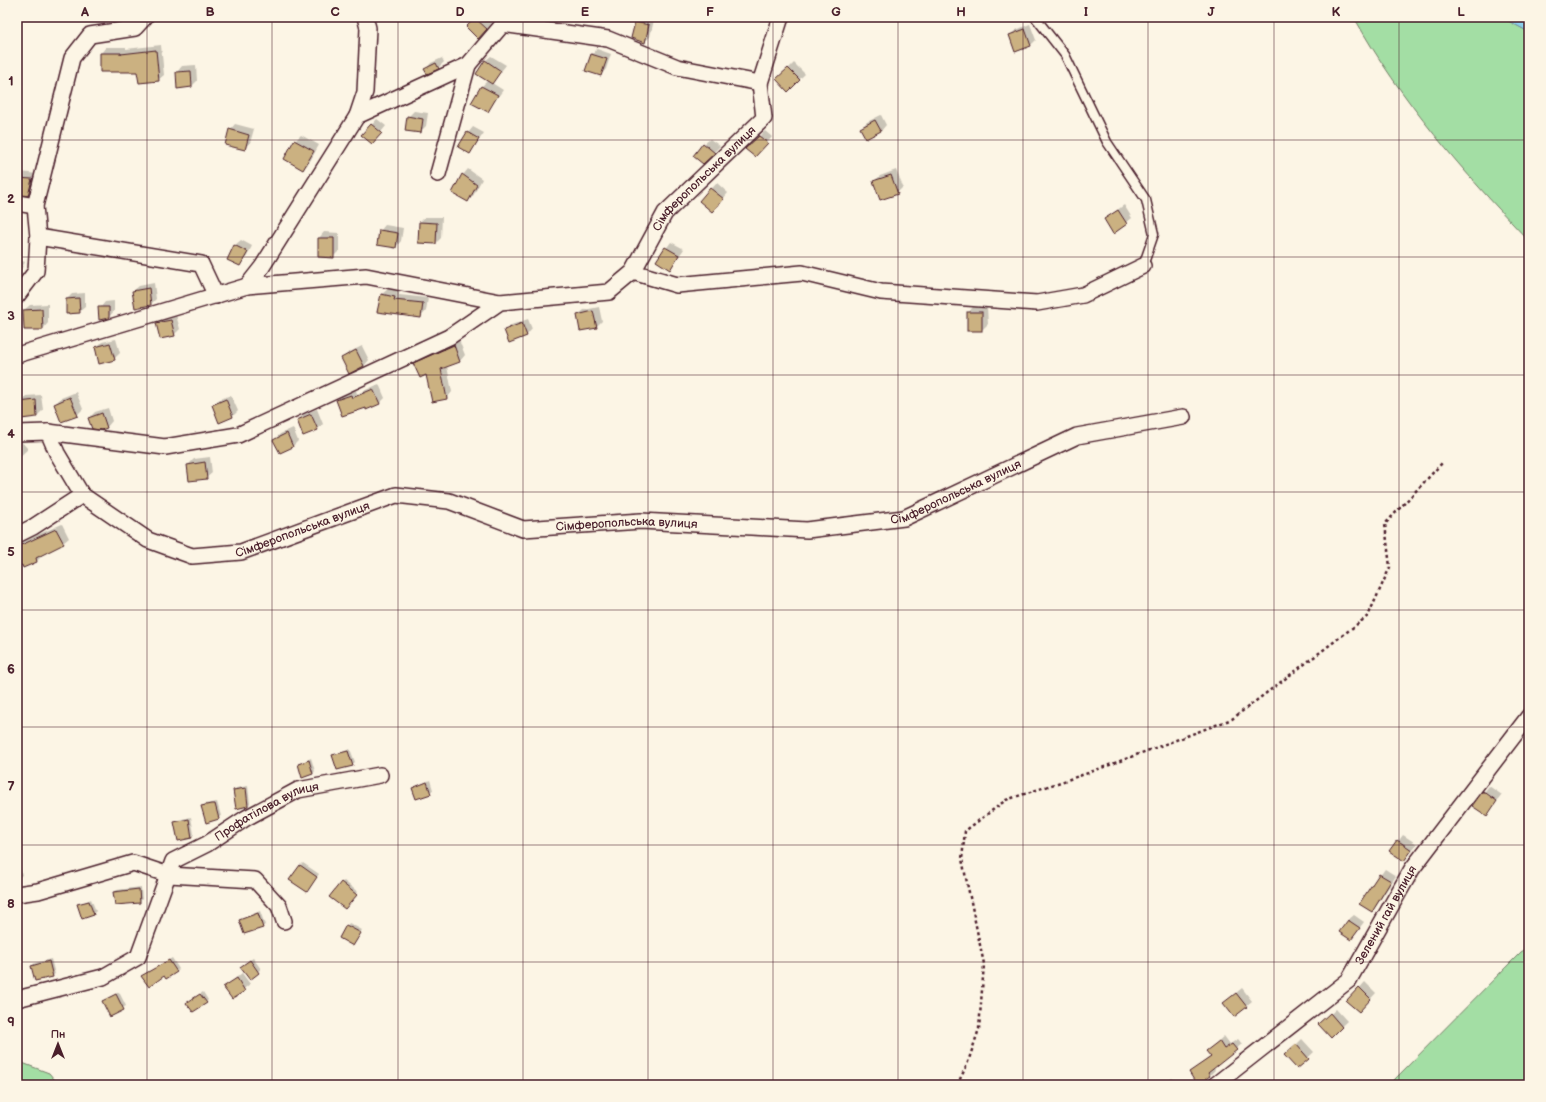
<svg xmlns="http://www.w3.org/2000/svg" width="1546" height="1102" viewBox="0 0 1546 1102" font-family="'Balsamiq Sans',sans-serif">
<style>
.green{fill:#a3dea4;stroke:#767e68}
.water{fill:#8bcfec;stroke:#71899f}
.shadow{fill:#0003}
.building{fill:#cbb181;stroke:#4a1f2b}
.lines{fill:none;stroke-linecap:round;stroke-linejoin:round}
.service-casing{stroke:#4a1f2b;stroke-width:11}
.minor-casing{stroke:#4a1f2b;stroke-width:18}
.path{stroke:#4a1f2b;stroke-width:2.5;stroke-dasharray:3 3;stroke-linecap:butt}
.service{stroke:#fcf5e5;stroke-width:8}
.minor{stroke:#fcf5e5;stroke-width:15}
.grid{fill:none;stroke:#4a1f2b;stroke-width:1;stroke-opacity:0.55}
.labels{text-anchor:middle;stroke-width:3.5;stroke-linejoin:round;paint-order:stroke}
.street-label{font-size:12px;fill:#4a1f2b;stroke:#fcf5e5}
.neatline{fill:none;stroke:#4a1f2b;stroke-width:1.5}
.grid-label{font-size:13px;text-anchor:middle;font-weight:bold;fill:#4a1f2b}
</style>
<rect width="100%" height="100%" fill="#fcf5e5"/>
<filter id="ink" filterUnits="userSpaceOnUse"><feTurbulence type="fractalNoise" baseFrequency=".025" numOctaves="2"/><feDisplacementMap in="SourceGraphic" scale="8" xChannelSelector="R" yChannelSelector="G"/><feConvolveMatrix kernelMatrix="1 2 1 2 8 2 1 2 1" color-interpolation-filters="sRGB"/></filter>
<g filter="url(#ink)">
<!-- green -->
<g class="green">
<path d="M 1354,17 L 1501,17 L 1529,32 L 1529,241 C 1464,173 1400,100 1354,17 Z"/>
<polygon points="1529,947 1529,1085 1389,1085 1521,952"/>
<polygon points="17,1061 49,1073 59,1085 17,1085"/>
</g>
<!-- water -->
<polygon class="water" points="1501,17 1529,17 1529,32 1527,31"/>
<!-- shadow -->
<g class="shadow">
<polygon points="477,17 485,17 492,23 484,32 467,27"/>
<polygon points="540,17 561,17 556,22 539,19"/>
<polygon points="641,17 654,20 650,37 644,42 635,23"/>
<polygon points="1030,24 1036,40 1031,45 1010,35 1016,30"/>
<polygon points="161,45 164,75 158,80 138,71 101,71 101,53 106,47 126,47 126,49"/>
<polygon points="597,49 611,54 606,69 601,75 592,55"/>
<polygon points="491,56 506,65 492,83 503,90 488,111 473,102 482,86 488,80 485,61"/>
<polygon points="442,58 444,62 438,68 426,69 431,63"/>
<polygon points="794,63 805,74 788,90 778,79"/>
<polygon points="196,65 197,81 192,86 177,72 182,66"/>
<polygon points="414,111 428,113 426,126 420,132 408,117"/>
<polygon points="881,115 886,125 881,131 861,128 867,122"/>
<polygon points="377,119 386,126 377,137 363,135"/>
<polygon points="235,124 254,129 250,143 245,149 230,130"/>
<polygon points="473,127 484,133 470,153 468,133"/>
<polygon points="765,131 772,137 761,150 747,149"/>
<polygon points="301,135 319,145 309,163 303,169 295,141"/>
<polygon points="710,139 720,146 703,163 704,144"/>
<polygon points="468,169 482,179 473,196 468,201 463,175"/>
<polygon points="896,170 903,187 897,193 874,181 880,176"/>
<polygon points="21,172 37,174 34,189 28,195 17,194 17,176"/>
<polygon points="717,183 728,193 718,205 700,201"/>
<polygon points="1124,205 1132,218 1114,232 1105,219"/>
<polygon points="425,217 442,217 441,238 436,243 420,222"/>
<polygon points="385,225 403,228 401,241 396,247 380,231"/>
<polygon points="324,232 339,233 339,251 333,257 319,256 319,238"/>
<polygon points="241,240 252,246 245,260 239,265 228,259 235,245"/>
<polygon points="671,242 684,249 670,269 657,261"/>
<polygon points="17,259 25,262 17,278"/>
<polygon points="154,283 156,299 150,305 133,291 139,286"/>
<polygon points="388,289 400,291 399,295 428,298 426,311 421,317 382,294"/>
<polygon points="85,293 85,307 79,312 67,299 72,294"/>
<polygon points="114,301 114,311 109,317 100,308 105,302"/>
<polygon points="48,304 48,323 43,329 24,310 30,305"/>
<polygon points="599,307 602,321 596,327 578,315 584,310"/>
<polygon points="973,307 987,307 988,324 982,330 968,313"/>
<polygon points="176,315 180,329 174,335 157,324 162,318"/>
<polygon points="528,319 532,329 527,335 510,342 506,331 511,325"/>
<polygon points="116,339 120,353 114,359 96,348 102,342"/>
<polygon points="459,340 465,355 460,361 447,366 452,392 447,398 433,401 427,373 415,364 420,358"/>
<polygon points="362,346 369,360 364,366 342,358 348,353"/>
<polygon points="379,384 385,398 379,404 366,407 337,400 343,394 356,390 357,394"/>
<polygon points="76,392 83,409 77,415 55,404 61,398"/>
<polygon points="41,395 43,410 37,416 22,418 20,402 26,396"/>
<polygon points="231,395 238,411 233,416 220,422 213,405 218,400"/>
<polygon points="108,408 112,421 107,427 89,418 95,412"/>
<polygon points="317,409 323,424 317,430 298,420 304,414"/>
<polygon points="293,428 298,441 293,446 280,452 275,440 280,434"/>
<polygon points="19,439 28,449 17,459 17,441"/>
<polygon points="210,457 212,473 206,478 188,465 194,459"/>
<polygon points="62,524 69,538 63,543 42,553 42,556 37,561 24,567 23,564 17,566 17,544"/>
<polygon points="350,749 355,762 352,765 333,756"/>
<polygon points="311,758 315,771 313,774 299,764"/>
<polygon points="430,780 433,790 416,798 413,788"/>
<polygon points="248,786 250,803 248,806 234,791 236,788"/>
<polygon points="1489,786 1502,795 1486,815 1474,805"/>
<polygon points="217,802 221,816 207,822 202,806 205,804"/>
<polygon points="191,817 194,834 192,837 179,840 175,822 178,820"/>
<polygon points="1403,835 1417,844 1404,860 1391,851"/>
<polygon points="19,863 22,875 17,879 17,864"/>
<polygon points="303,863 319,874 309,888 300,866"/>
<polygon points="1385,869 1396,876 1377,905 1372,911 1360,903"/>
<polygon points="344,881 358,892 347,906 341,883"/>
<polygon points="141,887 142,899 140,902 115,892 117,890"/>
<polygon points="91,899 96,911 93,914 78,905"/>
<polygon points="17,908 21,922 17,925"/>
<polygon points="260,911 265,925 262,927 240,920"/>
<polygon points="1354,915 1364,922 1351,939 1348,920"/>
<polygon points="349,923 362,930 353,945 340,937"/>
<polygon points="172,958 179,969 176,972 165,975 145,974"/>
<polygon points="253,958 261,969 250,978 244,964"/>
<polygon points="51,959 55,974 52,976 32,966 35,963"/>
<polygon points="242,973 250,984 232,998 225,987"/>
<polygon points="1365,982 1376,993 1359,1011 1348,1001"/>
<polygon points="1242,988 1252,1001 1246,1006 1224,1003"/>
<polygon points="119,992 126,1006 110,1015 103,1001"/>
<polygon points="203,992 208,1000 206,1002 190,1001"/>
<polygon points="1336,1009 1347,1021 1331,1036 1320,1024"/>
<polygon points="1224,1036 1230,1044 1238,1039 1242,1044 1213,1067 1215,1070 1210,1075 1198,1083 1190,1072 1211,1056 1207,1051"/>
<polygon points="1302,1039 1314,1052 1297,1068 1291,1050"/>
<polygon points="1172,1078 1178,1085 1164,1085"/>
</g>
<!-- building -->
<g class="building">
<polygon points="475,18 487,29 478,39 466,27"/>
<polygon points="635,22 649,25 645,43 631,38"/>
<polygon points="1025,29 1031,46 1015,52 1009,35"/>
<polygon points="156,50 159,81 139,83 137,72 100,72 100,53 121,53 121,54"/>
<polygon points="591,54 607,59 601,76 585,71"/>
<polygon points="485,60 501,71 492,84 476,74"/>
<polygon points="436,63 439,69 427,74 424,69"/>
<polygon points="788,68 800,80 788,92 776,79"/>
<polygon points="191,71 192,87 177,89 176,72"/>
<polygon points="481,86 498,95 488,112 471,103"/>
<polygon points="407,116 423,119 421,133 405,131"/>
<polygon points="875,120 881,131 866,139 860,128"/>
<polygon points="371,124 382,133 372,144 361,135"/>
<polygon points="229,129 249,135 245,150 225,145"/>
<polygon points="467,132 479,139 470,154 458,147"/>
<polygon points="759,136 768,143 755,157 745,149"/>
<polygon points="294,140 314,151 303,170 284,159"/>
<polygon points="703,143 715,153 703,164 693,156"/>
<polygon points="462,174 477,185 468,202 452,193"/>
<polygon points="891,175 898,194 880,200 873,181"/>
<polygon points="17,178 32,179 28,196 17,194"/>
<polygon points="710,188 724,199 712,212 699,201"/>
<polygon points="1118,210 1127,224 1113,234 1104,219"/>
<polygon points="419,222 437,223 436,244 418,243"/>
<polygon points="379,230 398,233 396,248 377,245"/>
<polygon points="318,238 334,238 334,258 318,257"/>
<polygon points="234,245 248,252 240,266 227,260"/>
<polygon points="665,247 679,255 670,270 656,261"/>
<polygon points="149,288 151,305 135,308 132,291"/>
<polygon points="381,294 395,297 394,300 423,303 421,318 377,312"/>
<polygon points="79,298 80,313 66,314 66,299"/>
<polygon points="98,307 109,307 109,318 99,320"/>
<polygon points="42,309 43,330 24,330 23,310"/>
<polygon points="593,311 597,328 580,331 577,315"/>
<rect x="967" y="312" width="15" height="19"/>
<polygon points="171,320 175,336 160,339 156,323"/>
<polygon points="522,323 527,336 509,343 504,330"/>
<polygon points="110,343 115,360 99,364 95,347"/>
<polygon points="454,345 460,362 441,369 447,399 432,402 426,375 420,378 413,363"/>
<polygon points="356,350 364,366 349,374 341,358"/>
<polygon points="373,389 380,404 366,410 366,408 342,416 336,400 351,395 352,398"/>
<polygon points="70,397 78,416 61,422 54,404"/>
<polygon points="226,399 233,417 219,423 212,405"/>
<polygon points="36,400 37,417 21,419 19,402"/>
<polygon points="102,413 107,428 101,430 92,429 88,418"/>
<polygon points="311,414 318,430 303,436 297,420"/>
<polygon points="287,433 293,447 280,453 273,440"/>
<polygon points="205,462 207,479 189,481 187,465"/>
<polygon points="56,529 64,544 36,558 37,562 23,568 22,565 17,567 17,547"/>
<polygon points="348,751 353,766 337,770 332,755"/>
<polygon points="309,760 313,774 302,778 298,764"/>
<polygon points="427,782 431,794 416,799 412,788"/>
<polygon points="246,788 248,806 236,809 233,790"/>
<polygon points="1483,791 1497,801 1487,816 1472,806"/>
<polygon points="211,804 215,804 219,819 206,823 201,806"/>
<polygon points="189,819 192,838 178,841 174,822"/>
<polygon points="1397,840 1412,850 1404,861 1389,851"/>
<polygon points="300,865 317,877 307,892 289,880"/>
<polygon points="1379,874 1391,881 1372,912 1359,904"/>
<polygon points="341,882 357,895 345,909 329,897"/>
<polygon points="139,889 140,903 115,905 113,892"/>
<polygon points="89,901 94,915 82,919 77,904"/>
<polygon points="258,913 263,928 244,934 239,920"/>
<polygon points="1348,920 1360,928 1351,940 1339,932"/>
<polygon points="346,925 361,933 353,946 339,938"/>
<polygon points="169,960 177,972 166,979 164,976 149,987 141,976"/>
<polygon points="250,960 259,973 250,980 240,967"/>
<polygon points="49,961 53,977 35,981 31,966"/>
<polygon points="237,978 245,991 232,999 223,987"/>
<polygon points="1359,987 1371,999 1359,1012 1346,1001"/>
<polygon points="1236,993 1247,1007 1234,1017 1223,1003"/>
<polygon points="116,994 124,1010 110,1017 102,1001"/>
<polygon points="200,994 207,1003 193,1012 186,1003"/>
<polygon points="1330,1013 1342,1027 1331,1038 1318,1024"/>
<polygon points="1219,1041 1224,1049 1232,1044 1237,1050 1208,1073 1210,1076 1197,1085 1189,1072 1211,1057 1206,1051"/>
<polygon points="1296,1044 1309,1059 1297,1069 1284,1055"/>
</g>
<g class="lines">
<!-- service casing -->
<g class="service-casing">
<polyline id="service" points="1035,17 1065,55 1107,142 1146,200 1154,234 1143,266"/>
</g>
<!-- minor casing -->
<g class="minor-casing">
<g id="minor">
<polyline points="502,24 608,39 677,67 760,83"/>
<polyline points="357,116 365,92 368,28 365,17"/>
<polyline points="438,174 468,65"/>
<polyline points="17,203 35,206"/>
<polyline points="38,237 201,264 216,296"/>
<polyline points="633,272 677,285 802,273 881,292 1037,303 1083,295 1143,266"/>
<polyline points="247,286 262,267 357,116 468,65 509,17"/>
<polyline points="17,296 36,271 38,237 35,206 72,58 90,35 135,28 145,17"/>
<polyline points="17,355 247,286 366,276 500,302"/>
<path id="s1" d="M 48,432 L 57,453 L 82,495 L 148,540 L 192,556 L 241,552 L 396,495 L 449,501 L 523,529 L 641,521 L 807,530 L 904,518 L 1077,436 L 1183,417"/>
<path id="s2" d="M 17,433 L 48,432 L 165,447 L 238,435 L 449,337 L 500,302 L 609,292 L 633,272 L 665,213 L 764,118 L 760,83 L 781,17"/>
<polyline points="17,535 33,527 82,495"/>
<polyline points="17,894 38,891 133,863 169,875 255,880 279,906 284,921"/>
<path id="s3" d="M 17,999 L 103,977 L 138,957 L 173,861 L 207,844 L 246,818 L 298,790 L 380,775"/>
<path id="s4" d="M 1215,1085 L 1349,980 L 1412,869 L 1529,716"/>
</g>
</g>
<!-- path -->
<polyline class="path" points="957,1085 967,1065 979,1029 984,964 962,859 965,831 1006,800 1088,773 1232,719 1368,616 1390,567 1385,524 1443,462"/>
<!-- service -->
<use href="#service" class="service"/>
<!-- minor -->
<use href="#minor" class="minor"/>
</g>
</g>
<!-- grid -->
<path class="grid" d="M 147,17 L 147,1085M 272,17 L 272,1085M 398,17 L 398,1085M 523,17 L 523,1085M 648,17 L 648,1085M 773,17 L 773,1085M 898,17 L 898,1085M 1023,17 L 1023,1085M 1148,17 L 1148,1085M 1274,17 L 1274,1085M 1399,17 L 1399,1085M 17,140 L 1529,140M 17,257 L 1529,257M 17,375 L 1529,375M 17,492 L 1529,492M 17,610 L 1529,610M 17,727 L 1529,727M 17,845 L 1529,845M 17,962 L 1529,962"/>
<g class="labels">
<!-- street labels -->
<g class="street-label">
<text dy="4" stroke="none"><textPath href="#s2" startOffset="777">Сімферопольська вулиця</textPath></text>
<text dy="4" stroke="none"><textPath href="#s1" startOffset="985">Сімферопольська вулиця</textPath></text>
<text dy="4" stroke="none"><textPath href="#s1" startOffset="649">Сімферопольська вулиця</textPath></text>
<text dy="4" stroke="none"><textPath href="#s1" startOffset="313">Сімферопольська вулиця</textPath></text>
<text dy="4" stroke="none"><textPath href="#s3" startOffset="338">Профатілова вулиця</textPath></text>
<text dy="4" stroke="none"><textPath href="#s4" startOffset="245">Зелений гай вулиця</textPath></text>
</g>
</g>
<!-- margin -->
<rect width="1546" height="1102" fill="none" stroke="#fcf5e5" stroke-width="44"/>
<!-- north arrow -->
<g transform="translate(58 1044)" stroke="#fcf5e5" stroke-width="3" paint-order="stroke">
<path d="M0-3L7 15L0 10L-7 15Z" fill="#4a1f2b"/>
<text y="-6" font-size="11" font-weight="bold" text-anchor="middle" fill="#4a1f2b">Пн</text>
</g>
<rect x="22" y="22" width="1502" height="1058" class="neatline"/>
<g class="grid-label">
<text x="85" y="16">A</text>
<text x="210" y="16">B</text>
<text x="335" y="16">C</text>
<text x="460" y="16">D</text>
<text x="585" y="16">E</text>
<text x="710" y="16">F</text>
<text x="836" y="16">G</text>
<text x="961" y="16">H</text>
<text x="1086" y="16">I</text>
<text x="1211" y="16">J</text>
<text x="1336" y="16">K</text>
<text x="1461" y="16">L</text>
<text x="11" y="85">1</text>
<text x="11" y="203">2</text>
<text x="11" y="320">3</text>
<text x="11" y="438">4</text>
<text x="11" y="556">5</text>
<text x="11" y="673">6</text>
<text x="11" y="791">7</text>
<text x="11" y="908">8</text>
<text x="11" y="1026">9</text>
</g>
</svg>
